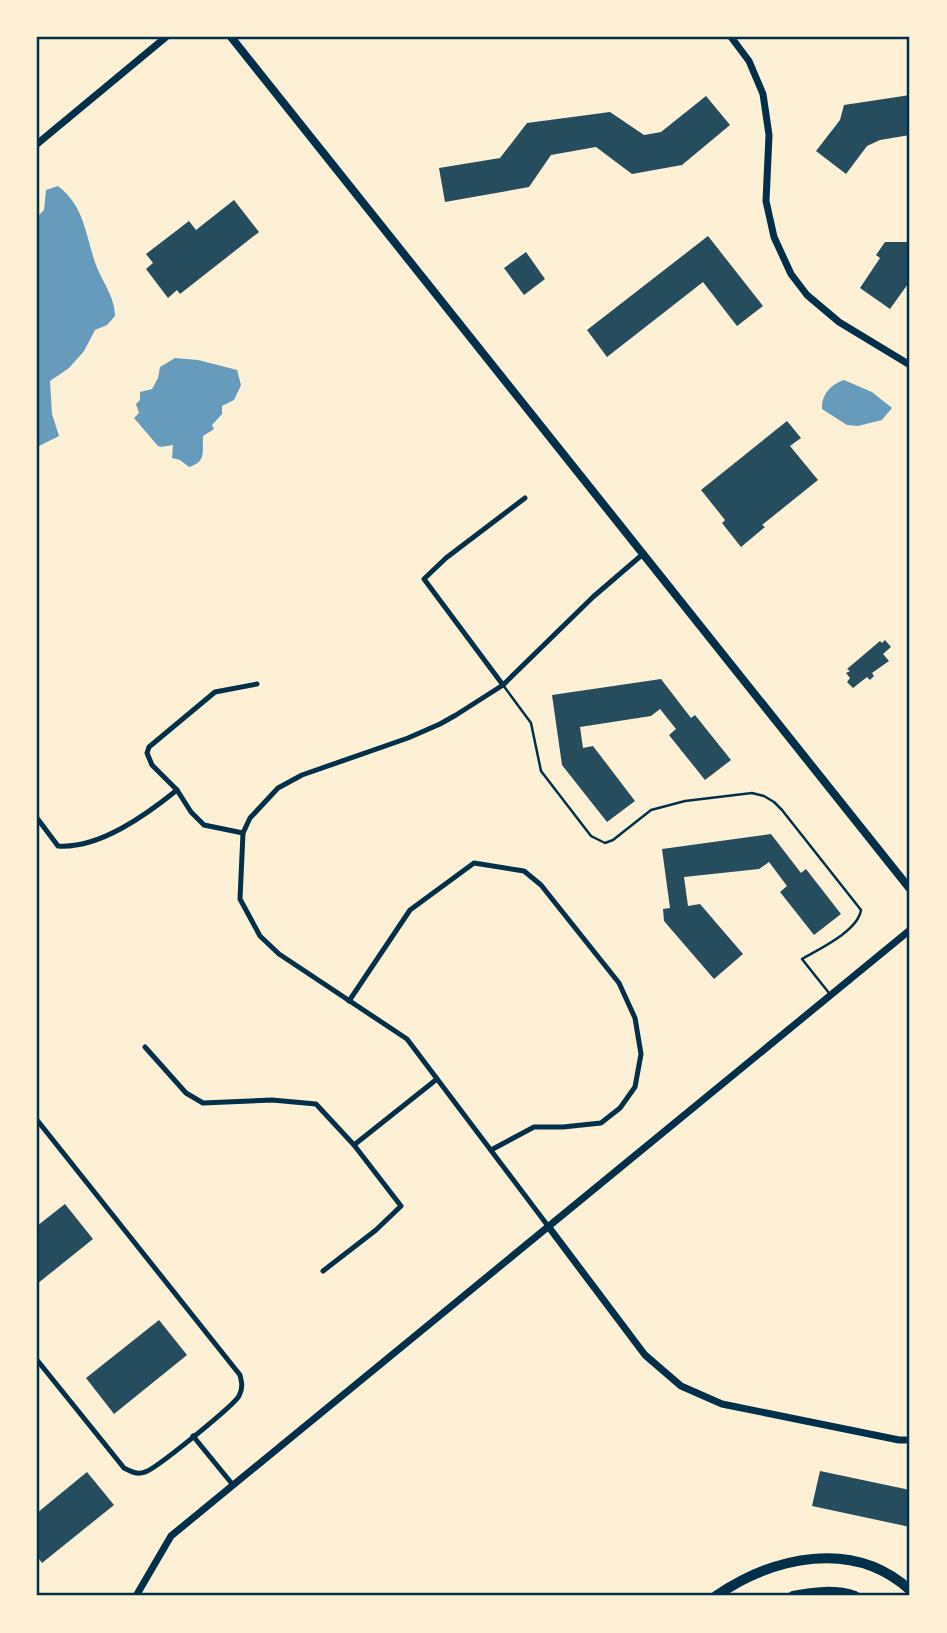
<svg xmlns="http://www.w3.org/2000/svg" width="947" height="1633" viewBox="0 0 947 1633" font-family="'Open Sans',sans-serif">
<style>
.water{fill:#669bbc}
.building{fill:#264d5e}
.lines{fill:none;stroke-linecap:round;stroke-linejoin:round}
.service{stroke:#003049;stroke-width:2.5}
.minor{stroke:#003049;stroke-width:5}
.tertiary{stroke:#003049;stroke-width:7}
.secondary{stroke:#003049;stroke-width:8}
.motorway{stroke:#003049;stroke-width:10}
.neatline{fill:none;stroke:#003049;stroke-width:2.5}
</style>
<rect width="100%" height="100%" fill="#fdf0d5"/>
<!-- water -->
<g class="water">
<path d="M 58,186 C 83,205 85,231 94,259 C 100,280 115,295 115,316 L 107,325 L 95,330 L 84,351 L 69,368 L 50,381 L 52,414 L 59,436 L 37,447 L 37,217 L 44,210 L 46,190 Z"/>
<path d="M 175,358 L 198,360 L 237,370 L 241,385 L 234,400 L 222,406 L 222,414 L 212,425 L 214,429 L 203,436 C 202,451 207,462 189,467 L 180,460 L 172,458 L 173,445 L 161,447 L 158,446 L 134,418 L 139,413 L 136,404 L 140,400 L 140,392 L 152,389 L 158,378 L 160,367 Z"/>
<path d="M 844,380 L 872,392 L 892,408 L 882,420 L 858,426 L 847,425 L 822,409 C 821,394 832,384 844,380 Z"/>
</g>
<!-- building -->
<g class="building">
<polygon points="910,95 910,135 880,140 867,146 846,174 816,151 840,120 844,105"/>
<polygon points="706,96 730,125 682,165 632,174 596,147 551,155 529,187 445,202 439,168 500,158 527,123 610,112 644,135 661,132"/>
<polygon points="234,200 259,232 180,294 177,290 168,298 146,269 153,263 146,254 189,221 196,230"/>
<polygon points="708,236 763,306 737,326 703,282 607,357 587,330"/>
<polygon points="885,242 910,242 910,281 890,309 860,288 880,258 876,255"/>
<polygon points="526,252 545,279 524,295 504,268"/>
<polygon points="787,421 801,438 790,446 818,480 762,525 765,527 741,547 722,523 725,520 701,490"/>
<polygon points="885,640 891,647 883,654 889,661 872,673 874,676 870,680 867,677 853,688 847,682 850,678 846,673 850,671 847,669 880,641 882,643"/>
<polygon points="661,679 691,718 695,715 731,760 705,780 669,735 676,729 660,709 651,716 580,727 583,748 593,746 635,801 607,822 562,765 552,695"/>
<polygon points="771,834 801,873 806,869 841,914 814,935 780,892 787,886 769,862 759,869 684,877 688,906 700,904 743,954 714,979 664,921 663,909 670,908 662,849"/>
<polygon points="65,1204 93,1239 37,1284 37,1226"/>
<polygon points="159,1320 187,1355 114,1414 86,1378"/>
<polygon points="820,1471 910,1490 910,1527 812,1506"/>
<polygon points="87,1472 114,1505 42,1563 37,1556 37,1513"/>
</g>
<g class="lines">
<!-- service -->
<path class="service" d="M 503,685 L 531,723 L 541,771 L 591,836 L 605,843 L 613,840 L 651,810 L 685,801 L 752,793 L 764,796 L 774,802 L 782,810 L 861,910 C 858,931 819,949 802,959 L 829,993"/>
<!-- minor -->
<g class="minor">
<polyline points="503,685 424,579 446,558 525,498"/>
<path d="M 37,818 L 58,846 C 99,849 146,815 177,790"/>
<polyline points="243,833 204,825 191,812 177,790 152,765 147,753 149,747 215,692 257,684"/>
<polyline points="349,1001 410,910 474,863 524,871 541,885 619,983 635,1018 641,1054 635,1087 620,1108 601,1123 563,1127 534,1127 491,1150"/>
<polyline points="145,1047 186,1093 203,1103 272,1100 316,1104 354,1145 401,1206 376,1230 323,1271"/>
<path d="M 37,1120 L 240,1375 C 242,1383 243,1388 239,1396 C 233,1406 156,1469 145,1472 C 137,1475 132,1472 124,1468 L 37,1360"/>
<polyline points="354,1145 437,1079"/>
<polyline points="548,1226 407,1039 279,954 260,936 240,899 243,833 250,818 278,788 302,775 408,738 440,724 456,715 503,685 593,597 643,554"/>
<polyline points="193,1436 233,1485"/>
</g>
<!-- tertiary -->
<g class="tertiary">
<polyline points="731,37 749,61 763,94 769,135 766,201 774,237 791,274 807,295 839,322 910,365"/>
<polyline points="37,144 166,37"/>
<polyline points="548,1226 645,1355 681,1386 722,1404 899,1440 910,1440"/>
<polyline points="136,1596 171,1536 910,930"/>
</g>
<!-- secondary -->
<polyline class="secondary" points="231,37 910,889"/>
<!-- motorway -->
<g class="motorway">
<path d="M 716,1596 C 773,1557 853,1538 910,1590"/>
<path d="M 793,1596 C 813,1592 835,1589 855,1596"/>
</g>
</g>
<!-- border -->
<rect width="947" height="1633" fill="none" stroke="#fdf0d5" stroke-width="77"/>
<rect x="38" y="38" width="870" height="1556" class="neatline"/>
</svg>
